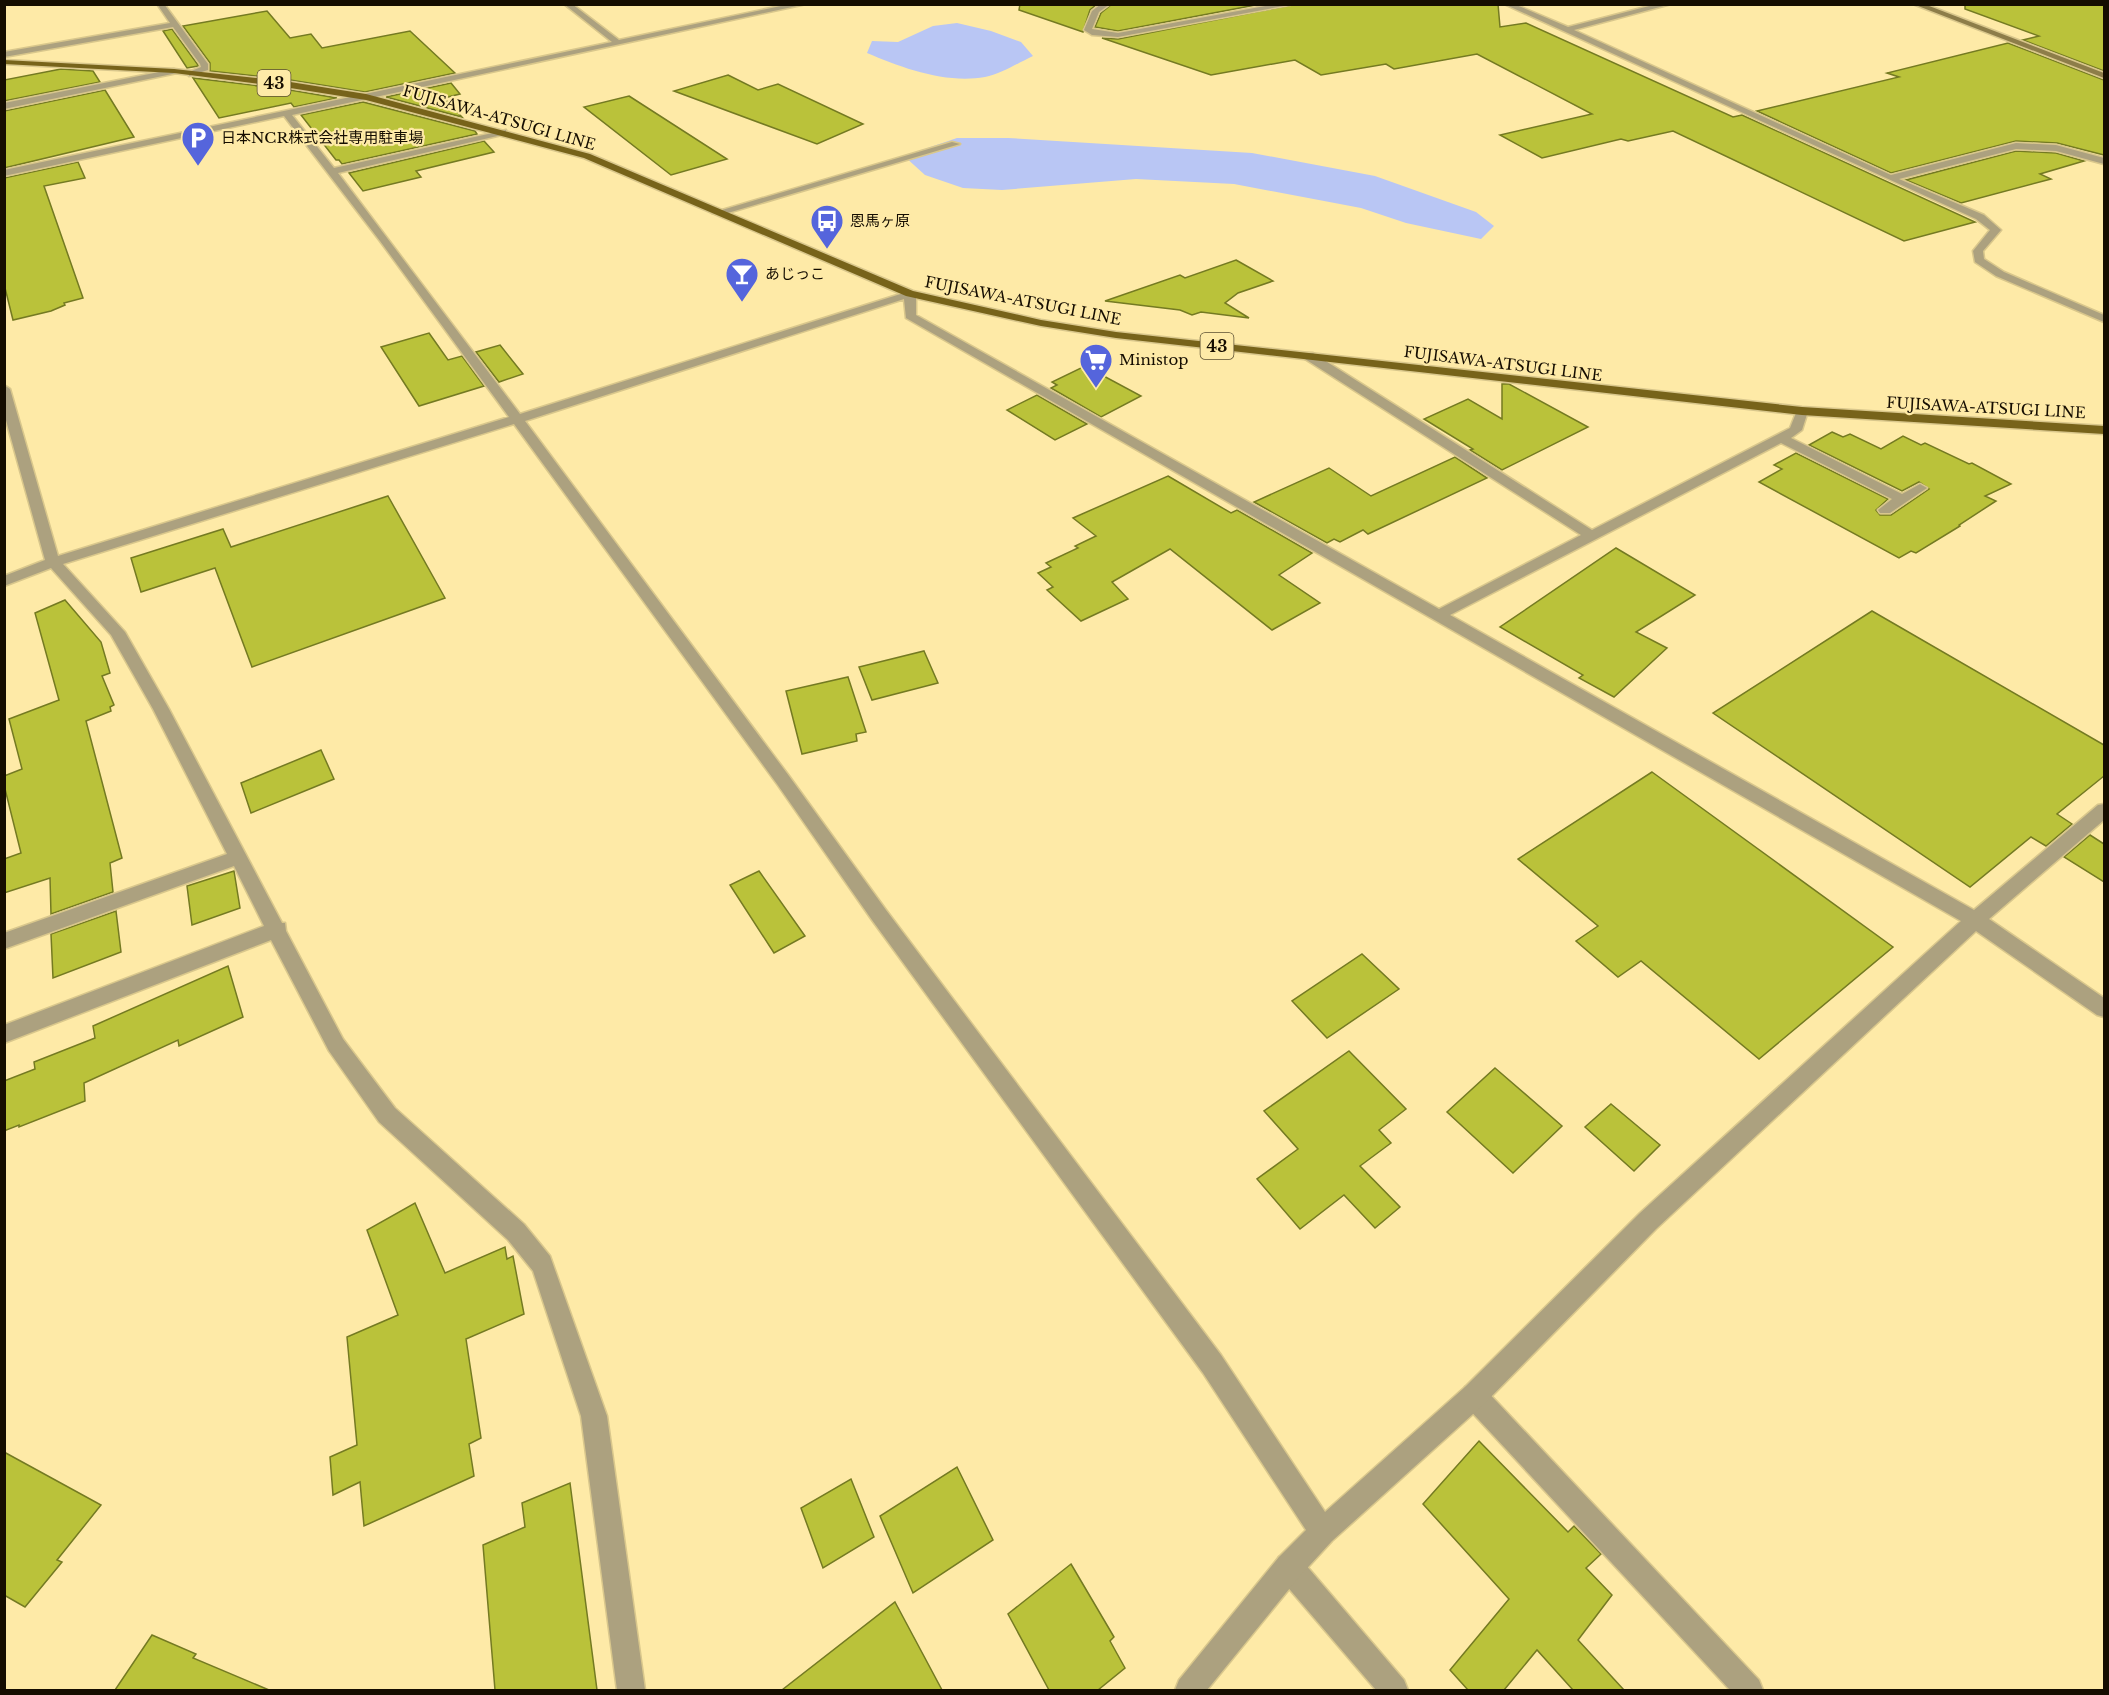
<svg xmlns="http://www.w3.org/2000/svg" width="2109" height="1695" viewBox="0 0 2109 1695" font-family="'Libre Baskerville','Noto Sans JP',serif">
<style>
.green{fill:#b9c6f4}
.building{fill:#bac23a;stroke:#747a22;stroke-width:1.5}
.lines{fill:none;stroke-linecap:round;stroke-linejoin:round}
.lane-casing{stroke:#d9c78c;stroke-width:3}
.street-casing{stroke:#d9c78c;stroke-width:3}
.secondary-casing{stroke:#d9c78c;stroke-width:3}
.primary-casing{stroke:#d9c78c;stroke-width:3}
.lane{fill:#aca17f;fill-rule:evenodd}
.street{fill:#aca17f;fill-rule:evenodd}
.secondary{fill:#8d7d49;fill-rule:evenodd}
.primary{fill:#77631a;fill-rule:evenodd}
.labels{text-anchor:middle;stroke-width:4.5;stroke-linejoin:round;paint-order:stroke}
.far-street-label{font-size:15px;fill:#150d00;stroke:#feeaa7}
.far-poi-label{font-size:15px;fill:#150d00;stroke:#feeaa7;text-anchor:start}
.shield{fill:#feeaa7;stroke:#5b4f32;stroke-width:1.5}
.shield-label{font-size:16px;font-weight:bold;fill:#150d00}
</style>
<rect width="100%" height="100%" fill="#feeaa7"/>
<!-- green -->
<g class="green">
<path d="M 957,23 L 991,31 L 1021,42 L 1033,56 C 1018,63 1001,74 985,77 C 946,84 902,68 867,53 L 872,41 L 898,42 L 933,26 Z"/>
<polygon points="957,138 1008,138 1252,153 1375,176 1476,212 1494,226 1481,239 1406,223 1361,208 1234,184 1136,179 1002,190 963,188 925,175 904,156"/>
</g>
<!-- building -->
<g class="building">
<polygon points="1020,4 1097,4 1090,10 1083,32 1019,10"/>
<polygon points="1112,4 1261,4 1118,31 1095,27 1101,13"/>
<polygon points="1296,4 1498,4 1500,27 1526,23 1733,117 1742,115 1975,222 1904,241 1673,131 1628,141 1621,139 1542,158 1500,135 1592,114 1477,54 1394,69 1386,64 1321,75 1295,60 1211,75 1102,38 1118,39"/>
<polygon points="1965,4 2104,4 2104,71 2023,40 2039,36 1965,9"/>
<polygon points="267,11 290,38 311,34 322,48 410,31 455,73 365,92 284,79 210,71 210,63 183,26"/>
<polygon points="172,29 198,65 198,66 187,68 163,31"/>
<polygon points="2008,43 2104,80 2104,155 2057,143 2016,141 1891,173 1757,111 1899,77 1887,73"/>
<polygon points="61,69 93,71 100,82 4,101 4,80"/>
<polygon points="728,75 758,90 778,84 863,124 817,144 674,91"/>
<polygon points="193,78 284,89 337,98 294,107 291,103 219,118"/>
<polygon points="451,83 460,94 444,98 462,117 386,97"/>
<polygon points="105,90 134,137 4,168 4,111"/>
<polygon points="629,96 727,159 671,175 584,107"/>
<polygon points="363,102 475,131 477,134 342,164 339,160 336,160 301,115"/>
<polygon points="484,141 494,152 416,171 421,177 363,191 349,173"/>
<polygon points="2016,151 2056,153 2084,161 2040,174 2051,179 1961,203 1906,180"/>
<polygon points="78,162 85,178 44,186 83,298 64,303 65,305 51,311 13,320 4,284 4,178"/>
<polygon points="1236,260 1273,281 1238,293 1225,303 1249,318 1201,312 1192,315 1180,310 1105,301 1180,275 1185,278"/>
<polygon points="429,333 448,360 462,356 484,386 419,406 381,347"/>
<polygon points="500,345 523,374 499,382 476,352"/>
<polygon points="1085,366 1141,396 1101,417 1051,388 1057,385 1052,382"/>
<polygon points="1502,384 1509,384 1588,427 1502,470 1470,450 1473,449 1424,419 1468,399 1502,419"/>
<polygon points="1037,395 1087,424 1055,440 1007,410"/>
<polygon points="1832,432 1843,437 1850,434 1881,449 1903,436 1921,445 1925,443 1969,464 1972,463 2011,484 1985,496 1996,501 1959,525 1960,526 1916,553 1911,551 1899,558 1759,482 1782,469 1774,465 1796,453 1888,499 1876,510 1880,515 1891,515 1929,489 1919,482 1902,491 1809,445"/>
<polygon points="1455,457 1487,478 1368,534 1363,530 1340,542 1334,539 1327,543 1254,502 1329,468 1371,496"/>
<polygon points="1168,476 1231,513 1237,510 1312,553 1279,575 1320,603 1272,630 1170,549 1112,582 1128,599 1081,621 1047,590 1053,587 1038,573 1051,567 1046,563 1078,548 1075,546 1096,536 1073,518"/>
<polygon points="388,496 445,598 252,667 215,568 141,592 131,558 223,529 231,547"/>
<polygon points="1616,548 1695,595 1636,632 1667,648 1614,697 1579,678 1583,675 1500,627"/>
<polygon points="65,600 101,642 110,673 102,676 114,705 110,707 111,711 86,721 122,858 110,863 113,892 51,914 50,878 4,893 4,859 21,853 4,785 4,776 22,769 9,719 59,700 35,613"/>
<polygon points="1872,611 2104,745 2104,776 2057,814 2072,824 2046,846 2031,837 1970,887 1713,713"/>
<polygon points="924,651 938,683 872,700 859,667"/>
<polygon points="848,677 866,732 856,734 857,741 802,754 786,691"/>
<polygon points="321,750 334,779 251,813 241,783"/>
<polygon points="1652,772 1893,947 1759,1059 1641,961 1618,977 1576,941 1598,926 1518,859"/>
<polygon points="2090,835 2104,844 2104,882 2064,857"/>
<polygon points="234,871 240,908 192,925 187,886"/>
<polygon points="759,871 805,936 774,953 730,885"/>
<polygon points="116,911 121,952 53,978 51,934"/>
<polygon points="1362,954 1399,989 1327,1038 1292,1001"/>
<polygon points="228,966 243,1017 179,1046 178,1040 84,1083 85,1101 19,1127 19,1125 4,1131 4,1081 35,1069 34,1062 95,1038 93,1026"/>
<polygon points="1349,1051 1406,1109 1379,1130 1391,1143 1360,1166 1400,1207 1375,1228 1344,1195 1300,1229 1257,1179 1298,1149 1264,1111"/>
<polygon points="1495,1068 1562,1126 1513,1173 1447,1112"/>
<polygon points="1611,1104 1660,1145 1634,1171 1585,1127"/>
<polygon points="415,1203 445,1273 505,1247 507,1259 513,1256 524,1314 466,1339 481,1438 469,1444 474,1476 364,1526 360,1482 333,1495 330,1457 357,1445 347,1337 398,1315 367,1230"/>
<polygon points="1479,1441 1568,1532 1574,1526 1601,1554 1586,1568 1612,1595 1578,1640 1624,1690 1573,1690 1537,1650 1504,1690 1468,1690 1450,1670 1509,1599 1423,1504"/>
<polygon points="4,1452 101,1505 57,1560 62,1562 25,1607 4,1595"/>
<polygon points="957,1467 993,1540 913,1593 880,1516"/>
<polygon points="851,1479 874,1537 823,1568 801,1508"/>
<polygon points="570,1483 597,1690 495,1690 483,1545 525,1527 522,1503"/>
<polygon points="1071,1564 1114,1637 1110,1641 1125,1668 1098,1690 1049,1690 1008,1614"/>
<polygon points="895,1602 942,1690 782,1690"/>
<polygon points="152,1635 196,1654 193,1658 269,1690 115,1690"/>
</g>
<g class="lines">
<!-- lane casing -->
<g class="lane-casing">
<g id="lane">
<polygon points="1101,4 1110,4 1099,12 1092,29 1118,33 1276,4 1294,4 1118,37 1092,35 1084,30 1092,11"/>
<polygon points="1504,4 1514,4 1568,27 1657,4 1671,4 1574,30 1891,175 2016,143 2056,145 2104,158 2104,164 2056,151 2016,149 1899,179 1984,215 2001,230 1983,251 1984,259 2004,272 2104,315 2104,322 1996,276 1975,262 1973,251 1990,230 1976,219"/>
<polygon points="1474,1384 1483,1387 1759,1680 1763,1690 1730,1690 1465,1405 1462,1396 1465,1387"/>
<polygon points="1289,1554 1299,1557 1404,1680 1408,1690 1376,1690 1279,1577 1276,1567 1279,1557"/>
</g>
</g>
<!-- street casing -->
<g class="street-casing">
<g id="street">
<polygon points="157,4 164,4 208,64 208,70 189,76 189,72 201,67 200,64 173,27 4,57 4,52 170,23"/>
<path d="M 564,4 L 572,4 L 619,40 L 790,4 L 806,4 L 292,115 L 334,168 L 506,130 L 506,134 L 338,173 L 520,414 L 910,291 L 916,294 L 916,315 L 1439,609 L 1581,535 L 1305,359 L 1305,353 L 1313,353 L 1592,530 L 1790,428 L 1798,408 L 1806,408 L 1808,411 L 1802,430 L 1791,438 L 1902,494 L 1920,484 L 1927,488 L 1890,513 L 1880,513 L 1878,510 L 1892,499 L 1781,443 L 1450,615 L 1974,910 L 2098,805 L 2104,804 L 2104,820 L 1989,919 L 2104,998 L 2104,1017 L 2097,1015 L 1976,931 L 1656,1229 L 1483,1405 L 1332,1541 L 1299,1577 L 1207,1690 L 1175,1690 L 1179,1680 L 1279,1557 L 1306,1530 L 1203,1373 L 872,920 L 777,784 L 514,424 L 63,564 L 125,632 L 169,709 L 282,923 L 285,923 L 286,931 L 343,1039 L 395,1108 L 524,1224 L 550,1256 L 607,1416 L 645,1690 L 617,1690 L 581,1416 L 533,1271 L 508,1240 L 379,1122 L 329,1051 L 271,940 L 4,1043 L 4,1025 L 264,926 L 234,866 L 4,949 L 4,933 L 227,854 L 153,709 L 111,635 L 51,568 L 4,586 L 4,576 L 45,560 L 4,413 L 4,385 L 10,389 L 58,556 L 509,417 L 380,241 L 284,116 L 4,176 L 4,170 L 612,42 ZM 904,299 L 906,318 L 1961,921 L 1640,1213 L 1465,1387 L 1325,1512 L 1221,1355 L 886,910 L 789,776 L 525,421 Z"/>
<polygon points="174,69 178,71 177,73 4,109 4,103"/>
<polygon points="952,142 960,144 721,215 712,213"/>
</g>
</g>
<!-- secondary casing -->
<g class="secondary-casing">
<polygon id="secondary" points="1913,4 1924,4 2104,73 2104,78"/>
</g>
<!-- primary casing -->
<g class="primary-casing">
<polygon id="primary" points="4,60 174,69 284,81 366,94 590,154 913,291 1041,320 1116,332 1802,407 2104,426 2104,434 1802,415 1116,338 1041,326 906,296 584,158 366,100 284,87 174,73 4,64"/>
</g>
<!-- lane -->
<use href="#lane" class="lane"/>
<!-- street -->
<use href="#street" class="street"/>
<!-- secondary -->
<use href="#secondary" class="secondary"/>
<!-- primary -->
<use href="#primary" class="primary"/>
</g>
<!-- icons -->
<defs>
<g id="parking-pin" transform="scale(1.725)"><path d="M0 17L-7.5 6A9.5 9.5 0 1 1 7.5 6Z" fill="#5565dc" stroke="#feeaa7"/><path d="M-3.5-5.5H1a3.5 3.5 0 0 1 0 7H-1V5.5H-3.5ZM-1-3.4V-.6H.8a1.4 1.4 0 0 0 0-2.8Z" fill="#fff"/></g>
<g id="bus-pin" transform="scale(1.725)"><path d="M0 17L-7.5 6A9.5 9.5 0 1 1 7.5 6Z" fill="#5565dc" stroke="#feeaa7"/><path d="M-5-6H5V4H4V6H2V4H-2V6H-4V4H-5ZM-3.5-4V0h7V-4ZM-3.5 1.2v1.5H-2V1.2ZM2 1.2v1.5H3.5V1.2Z" fill="#fff"/></g>
<g id="bar-pin" transform="scale(1.725)"><path d="M0 17L-7.5 6A9.5 9.5 0 1 1 7.5 6Z" fill="#5565dc" stroke="#feeaa7"/><path d="M-6-5H6L.8 .8V4.5H3.5V6h-7V4.5H-.8V.8Z" fill="#fff"/></g>
<g id="supermarket-pin" transform="scale(1.725)"><path d="M0 17L-7.5 6A9.5 9.5 0 1 1 7.5 6Z" fill="#5565dc" stroke="#feeaa7"/><path d="M-6-5.5h2.5l.6 2H6L4.5 2H-2.5L-4.4-4H-6ZM-1.5 3.2a1.3 1.3 0 1 0 .1 0ZM3 3.2a1.3 1.3 0 1 0 .1 0Z" fill="#fff"/></g>
</defs>
<g fill-rule="evenodd">
<use href="#parking-pin" x="198" y="138"/>
<use href="#bus-pin" x="827" y="221"/>
<use href="#bar-pin" x="742" y="274"/>
<use href="#supermarket-pin" x="1096" y="360"/>
</g>
<g class="labels">
<!-- far-street labels -->
<g class="far-street-label">
<text transform="translate(499 118) rotate(16)" y="5">FUJISAWA-ATSUGI LINE</text>
<text transform="translate(1023 301) rotate(11)" y="5">FUJISAWA-ATSUGI LINE</text>
<text transform="translate(1503 364) rotate(7)" y="5">FUJISAWA-ATSUGI LINE</text>
<text transform="translate(1986 408) rotate(3)" y="5">FUJISAWA-ATSUGI LINE</text>
</g>
<!-- far-poi labels -->
<g class="far-poi-label">
<text x="221" y="143">日本NCR株式会社専用駐車場</text>
<text x="850" y="226">恩馬ヶ原</text>
<text x="765" y="279">あじっこ</text>
<text x="1119" y="365">Ministop</text>
</g>
<!-- shield labels -->
<g class="shield">
<rect x="257.5" y="70" width="33" height="26" rx="4.5"/>
<rect x="1200.5" y="333" width="33" height="26" rx="4.5"/>
</g>
<g class="shield-label">
<text x="274" y="89">43</text>
<text x="1217" y="352">43</text>
</g>
</g>
<!-- border -->
<rect width="2109" height="1695" fill="none" stroke="#150d00" stroke-width="12"/>
</svg>
